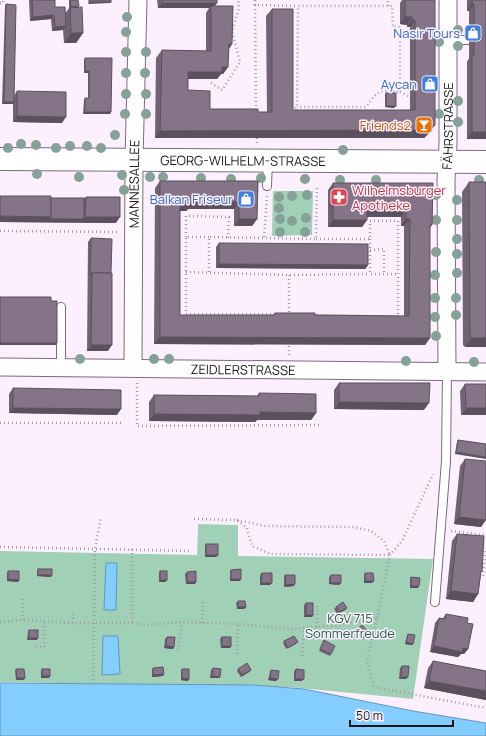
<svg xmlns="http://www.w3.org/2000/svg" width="486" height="736" viewBox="0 0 486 736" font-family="Manrope,sans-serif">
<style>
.green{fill:#a0d0b5}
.water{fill:#83cefe;stroke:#6496ba}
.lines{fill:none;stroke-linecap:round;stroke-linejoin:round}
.lane-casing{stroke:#7c6a7e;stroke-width:10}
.street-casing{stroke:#7c6a7e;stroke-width:19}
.secondary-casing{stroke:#7c6a7e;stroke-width:24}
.path{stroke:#a69ba7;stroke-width:2.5;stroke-dasharray:1 3;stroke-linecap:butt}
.lane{stroke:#fff;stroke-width:8}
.street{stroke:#fff;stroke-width:17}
.secondary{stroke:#fff;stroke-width:22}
.tree{fill:#86a198}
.wall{fill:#726374}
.shaded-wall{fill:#5d505e}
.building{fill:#857387;stroke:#5d505e}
.labels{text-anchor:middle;stroke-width:3;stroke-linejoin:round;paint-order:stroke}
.shop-label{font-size:13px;fill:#366cbe;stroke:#fdf0fe;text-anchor:end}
.food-label{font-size:13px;fill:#c56008;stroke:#fdf0fe;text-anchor:end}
.street-label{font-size:13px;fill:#1c151d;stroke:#fdf0fe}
.health-label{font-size:13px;fill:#be3a42;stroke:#fdf0fe;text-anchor:start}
.park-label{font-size:13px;fill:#246044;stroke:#fdf0fe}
</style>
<rect width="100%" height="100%" fill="#fdf0fe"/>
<!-- green -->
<g class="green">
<polygon points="273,191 313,191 312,235 272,236"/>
<polygon points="198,524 238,525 238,556 433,559 413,699 290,687 0,682 0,551 197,555"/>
</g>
<!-- water -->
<g class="water">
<polygon points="106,563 117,563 116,610 104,610"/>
<polygon points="103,636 118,636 120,674 102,675"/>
<polygon points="0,683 254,685 304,689 413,711 486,723 486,736 0,736"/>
</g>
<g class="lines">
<!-- lane casing -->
<g class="lane-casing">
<g id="lane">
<polyline points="448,40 469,40"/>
<polyline points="267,186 268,161"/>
<polyline points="61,307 61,367"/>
<polyline points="435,602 446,461 447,371"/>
</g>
</g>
<!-- street casing -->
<g class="street-casing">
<g id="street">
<path id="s1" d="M 0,367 L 486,372"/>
<path id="s2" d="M 133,368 L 134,160 L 138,0"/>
<path id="s3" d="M 447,371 L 446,180 L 448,144 L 448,0"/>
</g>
</g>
<!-- secondary casing -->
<g class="secondary-casing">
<g id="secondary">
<path id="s4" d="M 0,159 L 486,162"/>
</g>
</g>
<!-- path -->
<g class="path">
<polyline points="255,0 255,5 298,6"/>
<polyline points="0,3 3,3 3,0"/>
<polyline points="255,5 256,111"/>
<polyline points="388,6 388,0"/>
<polyline points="211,83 222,90 240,62 232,31 239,8 238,0"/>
<polyline points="400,92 410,97"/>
<path d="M 292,111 L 297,107 L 298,6 L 392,6 L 393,27 L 400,27 L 400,92 C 379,90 379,89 366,107 L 297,107"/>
<polyline points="257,138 257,143"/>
<polyline points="267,196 264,238 316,239 317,187"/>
<polyline points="0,231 119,232"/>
<polyline points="186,237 186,216 229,217 228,238"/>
<polyline points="209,237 186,237 186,314 276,314"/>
<polyline points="316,239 370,239 370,221 398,221 398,316 397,316"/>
<polyline points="370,239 370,274 398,274"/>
<polyline points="370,250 384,249 384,274"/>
<polyline points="186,272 289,275 370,274"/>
<polyline points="209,272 209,237 264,238"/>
<polyline points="289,275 289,316"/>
<polyline points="313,315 368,316"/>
<polyline points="289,355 289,345"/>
<polyline points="137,383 137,426 322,425"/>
<polyline points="0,423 124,423"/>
<polyline points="194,519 237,520"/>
<polygon points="237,520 265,526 354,527 371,531 384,541 390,555 270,554 252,546 247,528"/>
<polyline points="451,531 486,535"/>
<polyline points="0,547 191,551"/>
<polyline points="132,549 132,623"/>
<polyline points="483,576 486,548"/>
<polyline points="73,614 73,623"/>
<polyline points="377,618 390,555 402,541 433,474"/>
<polyline points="23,620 23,599"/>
<polyline points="0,622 23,620 73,623 132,623 145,625 182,622 238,624 291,629 341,625 377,618 367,662 374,687 486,708"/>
<polyline points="202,623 203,600"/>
<polyline points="317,627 317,603"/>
<polyline points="36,647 44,647 44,622"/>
<polyline points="178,650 182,622"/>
<polyline points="237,654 238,624"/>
<polyline points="302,656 304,628"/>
<polyline points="93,680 95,549 101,517"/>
</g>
<!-- lane -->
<use href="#lane" class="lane"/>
<!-- street -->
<use href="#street" class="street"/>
<!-- secondary -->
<use href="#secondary" class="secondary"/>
</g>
<!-- trees -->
<g class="tree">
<circle cx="127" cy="17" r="5"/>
<circle cx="458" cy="30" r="5"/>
<circle cx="126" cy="32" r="5"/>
<circle cx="439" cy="42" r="5"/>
<circle cx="458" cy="46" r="5"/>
<circle cx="126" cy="52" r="5"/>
<circle cx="146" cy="52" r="5"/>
<circle cx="126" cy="73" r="5"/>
<circle cx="145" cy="73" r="5"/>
<circle cx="126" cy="94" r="5"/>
<circle cx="146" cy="94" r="5"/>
<circle cx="458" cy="101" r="5"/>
<circle cx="125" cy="114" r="5"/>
<circle cx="146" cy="114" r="5"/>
<circle cx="439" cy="114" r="5"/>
<circle cx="458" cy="122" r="5"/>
<circle cx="115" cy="135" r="5"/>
<circle cx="21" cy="144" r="5"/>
<circle cx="36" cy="145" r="5"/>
<circle cx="70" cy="146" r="5"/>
<circle cx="87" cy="146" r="5"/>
<circle cx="8" cy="148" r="5"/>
<circle cx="56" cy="148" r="5"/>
<circle cx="101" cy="148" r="5"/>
<circle cx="343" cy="150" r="5"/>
<circle cx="37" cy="174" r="5"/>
<circle cx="122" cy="175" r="5"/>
<circle cx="79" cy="177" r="5"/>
<circle cx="150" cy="177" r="5"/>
<circle cx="163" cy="177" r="5"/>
<circle cx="201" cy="178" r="5"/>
<circle cx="261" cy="178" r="5"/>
<circle cx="231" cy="179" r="5"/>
<circle cx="305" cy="179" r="5"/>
<circle cx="340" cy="180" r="5"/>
<circle cx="376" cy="180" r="5"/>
<circle cx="479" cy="180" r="5"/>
<circle cx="124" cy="190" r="5"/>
<circle cx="307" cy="195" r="5"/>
<circle cx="436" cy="195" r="5"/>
<circle cx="292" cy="196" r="5"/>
<circle cx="279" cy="197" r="5"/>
<circle cx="457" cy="200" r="5"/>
<circle cx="279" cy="208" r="5"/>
<circle cx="306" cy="218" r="5"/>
<circle cx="280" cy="219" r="5"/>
<circle cx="436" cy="220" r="5"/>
<circle cx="457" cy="220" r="5"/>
<circle cx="292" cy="221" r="5"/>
<circle cx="280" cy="232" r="5"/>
<circle cx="305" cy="232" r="5"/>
<circle cx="457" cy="239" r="5"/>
<circle cx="436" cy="252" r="5"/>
<circle cx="457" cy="254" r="5"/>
<circle cx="457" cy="273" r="5"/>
<circle cx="435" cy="275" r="5"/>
<circle cx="435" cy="298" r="5"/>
<circle cx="456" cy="298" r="5"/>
<circle cx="456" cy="315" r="5"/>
<circle cx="435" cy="317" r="5"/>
<circle cx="436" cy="336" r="5"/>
<circle cx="80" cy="359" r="5"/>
<circle cx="154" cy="359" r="5"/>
<circle cx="169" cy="359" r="5"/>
<circle cx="406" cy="361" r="5"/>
<circle cx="474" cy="362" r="5"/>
</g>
<!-- wall -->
<g class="wall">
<polygon points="29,0 55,0 55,7 65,14 69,8 69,0 78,0 78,8 83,33 76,43 64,43 63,30 52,31 51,19 30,21"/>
<polygon points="157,0 217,0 215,6 232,44 229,49 228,67 223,74 221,74 217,79 188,79 188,90 210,109 258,112 267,112 266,16 272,9 293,110 410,110 410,27 407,27 407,25 400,24 400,3 402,0 435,0 430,132 424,138 155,138 156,58 162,50 206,51 206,13 209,8 158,8"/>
<polygon points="467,0 486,0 486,139 467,139 467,62 469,58 469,11 467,11"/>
<polygon points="6,4 14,96 17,91 62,123 13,122 13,103 13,104 2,104 5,6"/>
<polygon points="85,58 111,112 110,114 83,114 84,100 85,98 88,98 88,73 84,73 84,60"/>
<polygon points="386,93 394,108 385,107 385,94"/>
<polygon points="160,181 258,181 257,219 252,226 234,226 234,209 188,209 186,211 180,211 180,315 273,315 275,313 315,315 404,316 404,226 401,226 401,217 367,217 367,220 362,227 328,227 328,190 333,183 433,183 432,225 430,228 430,338 425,345 154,344 155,188"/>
<polygon points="469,182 486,182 486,347 465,347 463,345 462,192"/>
<polygon points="86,197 116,223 0,222 51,198 84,198"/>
<polygon points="91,238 108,351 87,351 88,242"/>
<polygon points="219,243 368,265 365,269 216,268 216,247"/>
<polygon points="339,383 424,410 334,409 334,390"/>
<polygon points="465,384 486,384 461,415 460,391"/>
<polygon points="13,388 117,415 9,413 9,394"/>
<polygon points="259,393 316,413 311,420 257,420 255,422 149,421 149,402 154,395 257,396"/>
<polygon points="458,440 486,444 455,454 457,442"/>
<polygon points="465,459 481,527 454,524 460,466"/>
<polygon points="457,534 481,574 478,594 473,602 446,599 452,541"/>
<polygon points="206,544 218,555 216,557 205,557 205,546"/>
<polygon points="38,569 52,575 51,577 37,576 37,570"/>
<polygon points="231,570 241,579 240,581 230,581 230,571"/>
<polygon points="8,571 19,580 18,582 7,581 7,573"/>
<polygon points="160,571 167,580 165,582 159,582 159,573"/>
<polygon points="187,572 196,582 195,584 186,584 185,574"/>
<polygon points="262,573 270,585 260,585 260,575"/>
<polygon points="365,573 372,583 364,583 364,575"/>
<polygon points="285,575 294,586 284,587 284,577"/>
<polygon points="331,575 339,585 329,584 329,577"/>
<polygon points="411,577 418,588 410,588 410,579"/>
<polygon points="238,601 246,607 244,609 237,609 236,603"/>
<polygon points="306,603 313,615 312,617 304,617 304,605"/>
<polygon points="336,607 345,610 337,614 334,609"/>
<polygon points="446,614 467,623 468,649 464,654 461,654 458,657 430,652 435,623 439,618 443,618"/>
<polygon points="29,630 37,640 27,640 28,631"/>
<polygon points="356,630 369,633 362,640 355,632"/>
<polygon points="408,634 413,644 412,645 405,644 407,636"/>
<polygon points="167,637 173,649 164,648 165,639"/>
<polygon points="222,637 231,646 230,648 221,648 220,639"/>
<polygon points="324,640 331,654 330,656 319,651"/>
<polygon points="284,641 296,644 286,649 283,643"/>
<polygon points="433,661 486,671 486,700 424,688 428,668"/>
<polygon points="402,666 406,679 399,679 400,668"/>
<polygon points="153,668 163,676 152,677 152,670"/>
<polygon points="213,668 220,677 219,678 210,678 211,670"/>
<polygon points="16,669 24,680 16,680 15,671"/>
<polygon points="42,669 49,678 41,678 41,671"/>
<polygon points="182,669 189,679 188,681 181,680 181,671"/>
<polygon points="238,669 251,670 249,672 241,677 237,671"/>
<polygon points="296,669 302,681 294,681 294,671"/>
<polygon points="271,670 278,679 276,681 268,680 270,672"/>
</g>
<!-- shaded-wall -->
<g class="shaded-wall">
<polygon points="89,2 111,2 110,3 88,4"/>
<polygon points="162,3 217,3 213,8 211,6 209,8 158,8"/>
<polygon points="472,3 474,4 469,11 467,11"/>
<polygon points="79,6 77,8 69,9 71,7"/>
<polygon points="54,15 51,19 30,21 33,17"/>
<polygon points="405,17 412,17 407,25 400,24"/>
<polygon points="412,20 415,20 410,27 407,27"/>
<polygon points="66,26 63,30 52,31 55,27"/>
<polygon points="71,33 83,33 76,43 64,43"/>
<polygon points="229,44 232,44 227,51"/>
<polygon points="222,67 228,67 223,74 221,74 217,79 183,79 188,72"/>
<polygon points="85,71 89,71 88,73 84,73"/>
<polygon points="4,102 14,102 13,104 2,104"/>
<polygon points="386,106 396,106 394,108 385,107"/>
<polygon points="85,112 111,112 110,114 83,114"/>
<polygon points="17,116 66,117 62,123 13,122"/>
<polygon points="435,125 430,132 424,138 155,138 160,131"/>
<polygon points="472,132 486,132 486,139 467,139"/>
<polygon points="191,202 239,202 234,209 188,209 186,211 175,211 180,204"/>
<polygon points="367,209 406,209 401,217 362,217"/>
<polygon points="0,216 51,217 84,219 85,217 120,217 116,223 0,222"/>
<polygon points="239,219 257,219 252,226 234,226"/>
<polygon points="406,219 410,219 404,226 401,226"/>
<polygon points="333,220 367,220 362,227 328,227"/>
<polygon points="219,264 368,265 365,269 216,268"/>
<polygon points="160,337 430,338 425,345 154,344"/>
<polygon points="472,338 486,338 486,347 465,347"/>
<polygon points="0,343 57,343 56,345 0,345"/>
<polygon points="91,345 112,345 108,351 87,351"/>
<polygon points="339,402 429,403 424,410 334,409"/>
<polygon points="13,408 121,409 117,415 9,413"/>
<polygon points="466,408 486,408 486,415 461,415"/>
<polygon points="260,412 316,413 311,420 257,420 255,422 149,421 154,414"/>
<polygon points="456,452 486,457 486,459 455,454"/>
<polygon points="459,517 486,520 481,527 454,524"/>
<polygon points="206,555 218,555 216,557 205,557"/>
<polygon points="38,575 52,575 51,577 37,576"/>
<polygon points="8,579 19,580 18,582 7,581"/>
<polygon points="231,579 241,579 240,581 230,581"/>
<polygon points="160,580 167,580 165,582 159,582"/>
<polygon points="365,581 374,581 372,583 364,583"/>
<polygon points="187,582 196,582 195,584 186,584"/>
<polygon points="261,583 272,583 270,585 260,585"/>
<polygon points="330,583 341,583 339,585 329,584"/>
<polygon points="295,584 294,586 284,587 286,585"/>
<polygon points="411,586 419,586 418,588 410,588"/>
<polygon points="451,591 478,594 473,602 446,599"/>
<polygon points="238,607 246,607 244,609 237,609"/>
<polygon points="347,608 345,610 337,614 339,612"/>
<polygon points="306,615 313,615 312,617 304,617"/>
<polygon points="29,638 38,638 37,640 27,640"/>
<polygon points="406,642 413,644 412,645 405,644"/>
<polygon points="166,646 174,647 173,649 164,648"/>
<polygon points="222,646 231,646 230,648 221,648"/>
<polygon points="434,646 463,648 468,649 464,654 461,654 458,657 430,652"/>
<polygon points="251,670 249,672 241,677 242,675"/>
<polygon points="164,674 163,676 152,677 153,675"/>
<polygon points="42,676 50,676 49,678 41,678"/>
<polygon points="212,676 220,677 219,678 210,678"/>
<polygon points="401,677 408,677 406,679 399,679"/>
<polygon points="17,678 25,678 24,680 16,680"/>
<polygon points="182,678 189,679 188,681 181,680"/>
<polygon points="270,678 278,679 276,681 268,680"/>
<polygon points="295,679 304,679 302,681 294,681"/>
<polygon points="429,681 486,691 486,700 424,688"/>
</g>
<!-- building -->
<g class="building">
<polygon points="32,0 55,0 55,7 65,7 66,26 55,27 54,15 33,17"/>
<polygon points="70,0 78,0 79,6 71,7"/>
<rect x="89" y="0" width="22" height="2"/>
<rect x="162" y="0" width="55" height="3"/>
<polygon points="405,0 435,0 435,125 429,130 160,131 162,50 211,51 211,6 233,6 232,44 229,44 228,67 222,67 222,72 188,72 188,90 210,91 210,109 258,109 258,112 272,112 272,9 293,9 293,110 415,110 415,20 412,20 412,17 405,17"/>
<polygon points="472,0 486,0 486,132 472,132 472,54 474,55 474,4 472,3"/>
<polygon points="6,4 16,5 14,102 4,102"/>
<polygon points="82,7 83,33 71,33 70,8"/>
<polygon points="85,58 112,58 111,112 85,112 85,98 89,98 89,71 85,71"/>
<polygon points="17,91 66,92 66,117 17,116"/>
<rect x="386" y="93" width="10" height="13"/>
<polygon points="160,181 258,181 257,219 239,219 239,202 191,202 191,204 180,204 180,315 274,315 275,313 315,313 315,315 409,316 410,219 406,219 406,209 367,209 367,220 333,220 333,183 433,183 432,225 430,225 430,338 160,337"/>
<polygon points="469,182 486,182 486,338 472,338 470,335"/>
<polygon points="0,196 51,196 51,217 0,216"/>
<polygon points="86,197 120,197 120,217 85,217"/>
<polygon points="51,198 84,198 84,219 50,219 51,217"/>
<polygon points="91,238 112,239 111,273 92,273 90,275"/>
<polygon points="219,243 368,244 368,265 219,264"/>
<polygon points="92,273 112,273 112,345 91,345"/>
<polygon points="0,297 51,297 51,301 57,301 57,343 0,343"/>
<polygon points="339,383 430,383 429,403 339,402"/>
<polygon points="465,384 486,384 486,408 466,408"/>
<polygon points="13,388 121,390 121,409 13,408"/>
<polygon points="259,393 316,394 316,413 260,412 260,415 154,414 154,395 259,396"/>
<polygon points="458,440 486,444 486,457 456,452"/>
<polygon points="465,459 486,461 486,520 459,517"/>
<polygon points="457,534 484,536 482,572 481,571 478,594 451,591"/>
<rect x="206" y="544" width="12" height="11"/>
<rect x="38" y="569" width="14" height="6"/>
<polygon points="241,569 241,579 231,579 231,570"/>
<polygon points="8,571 19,571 19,580 8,579"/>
<rect x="160" y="571" width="7" height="9"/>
<polygon points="196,571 196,582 187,582 187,572"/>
<polygon points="262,573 272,573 272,583 261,583"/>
<polygon points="365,573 373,573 374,581 365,581"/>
<polygon points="285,575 295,575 295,584 286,585"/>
<polygon points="331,575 341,575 341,583 330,583"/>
<polygon points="411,577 420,578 419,586 411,586"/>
<polygon points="238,601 245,601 246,607 238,607"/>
<polygon points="343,602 347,608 339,612 336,607"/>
<rect x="306" y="603" width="7" height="12"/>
<polygon points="446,614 468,618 467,623 473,624 468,649 463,648 462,652 434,646 439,618 445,619"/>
<polygon points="362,625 369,633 363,638 356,630"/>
<rect x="29" y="630" width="9" height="8"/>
<polygon points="408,634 415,635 413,644 406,642"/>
<polygon points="294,636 298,642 288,648 284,641"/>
<polygon points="167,637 175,637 174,647 166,646"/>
<rect x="222" y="637" width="9" height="9"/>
<polygon points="324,640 335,646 331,654 320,649"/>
<polygon points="433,661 486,671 486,691 429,681"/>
<polygon points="247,663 251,670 242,675 238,669"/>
<polygon points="402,666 409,666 408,677 401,677"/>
<polygon points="163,667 164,674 153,675 153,668"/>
<polygon points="213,668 221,669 220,677 212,676"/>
<polygon points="16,669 24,669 25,678 17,678"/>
<rect x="42" y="669" width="8" height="7"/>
<polygon points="182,669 189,669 189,679 182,678"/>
<polygon points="296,669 304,670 304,679 295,679"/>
<polygon points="271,670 279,671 278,679 270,678"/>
</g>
<!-- icons -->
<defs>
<g id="shop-square" transform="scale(0.9)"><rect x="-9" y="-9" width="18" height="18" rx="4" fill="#3f7fe0" stroke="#fdf0fe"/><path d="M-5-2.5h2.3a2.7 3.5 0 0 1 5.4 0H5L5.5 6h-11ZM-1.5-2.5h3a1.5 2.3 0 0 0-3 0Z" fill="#fff"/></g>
<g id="bar-square" transform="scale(0.9)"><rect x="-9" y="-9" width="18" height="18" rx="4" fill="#e8710a" stroke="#fdf0fe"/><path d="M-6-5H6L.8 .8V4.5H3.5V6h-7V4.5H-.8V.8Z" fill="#fff"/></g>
<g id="pharmacy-square" transform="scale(0.9)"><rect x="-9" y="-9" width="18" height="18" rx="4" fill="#e0444e" stroke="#fdf0fe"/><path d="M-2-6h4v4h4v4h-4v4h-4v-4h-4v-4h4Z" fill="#fff"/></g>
</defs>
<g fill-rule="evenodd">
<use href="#shop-square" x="473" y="33"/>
<use href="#shop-square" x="430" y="84"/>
<use href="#bar-square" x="424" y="125"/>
<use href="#pharmacy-square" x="339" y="197"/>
<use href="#shop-square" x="246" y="199"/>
</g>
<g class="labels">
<!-- shop labels -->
<g class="shop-label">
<text x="460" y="38">Nasir Tours</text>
<text x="417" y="89">Aycan</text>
<text x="233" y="204">Balkan Friseur</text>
</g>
<!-- food labels -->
<g class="food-label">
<text x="411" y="130">Friends2</text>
</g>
<!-- street labels -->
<g class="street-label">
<text dy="5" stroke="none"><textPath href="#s3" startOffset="245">FÄHRSTRASSE</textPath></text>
<text dy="5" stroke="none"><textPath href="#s4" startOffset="243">GEORG-WILHELM-STRASSE</textPath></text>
<text dy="5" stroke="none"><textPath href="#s2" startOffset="184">MANNESALLEE</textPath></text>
<text dy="5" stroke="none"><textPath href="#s1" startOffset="243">ZEIDLERSTRASSE</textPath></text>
</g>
<!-- health labels -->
<g class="health-label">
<text x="352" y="195">Wilhelmsburger<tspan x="352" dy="15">Apotheke</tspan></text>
</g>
<!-- park labels -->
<g class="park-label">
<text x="350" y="623">KGV 715<tspan x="350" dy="15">Sommerfreude</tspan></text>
</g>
</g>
<!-- scale -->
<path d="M350 720v6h103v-6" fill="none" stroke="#1c151d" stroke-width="2"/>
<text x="356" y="720" font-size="12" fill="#1c151d" stroke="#fdf0fe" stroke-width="3" paint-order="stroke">50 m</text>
</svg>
